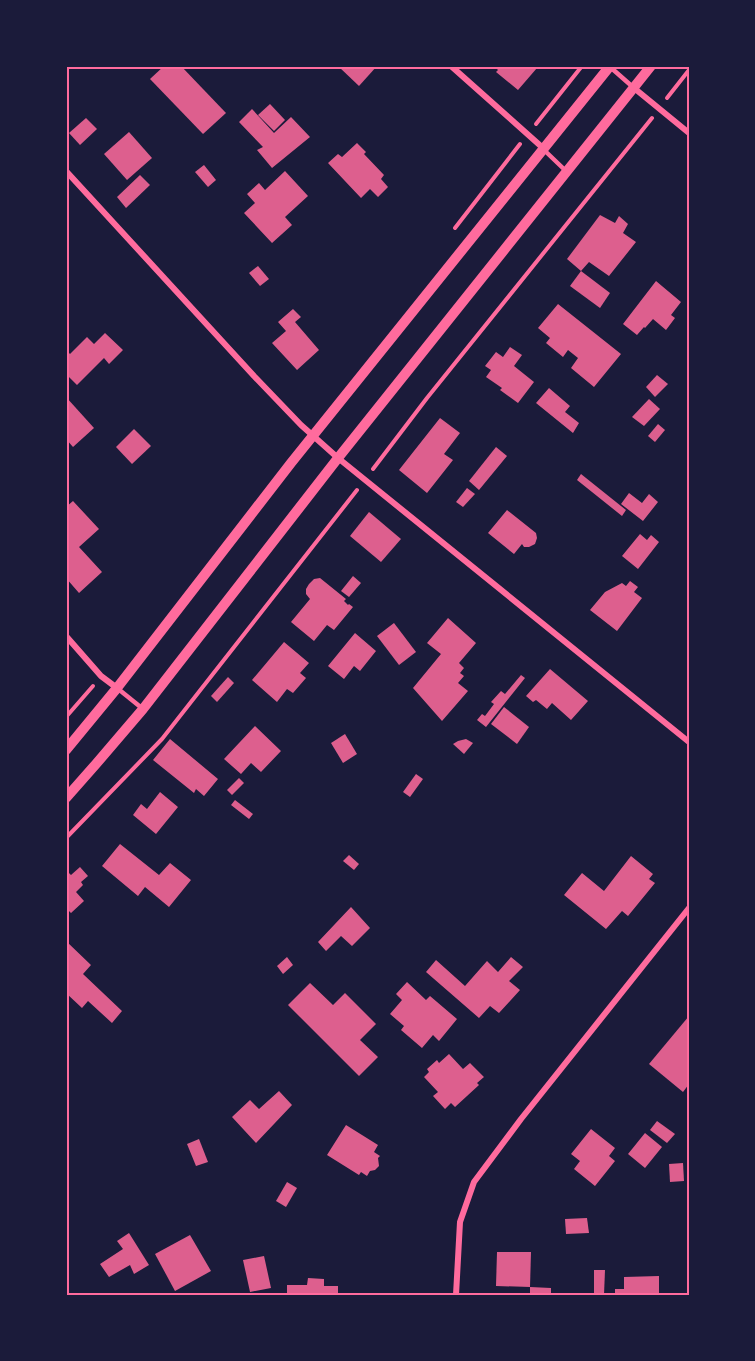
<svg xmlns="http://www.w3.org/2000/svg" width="755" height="1361" viewBox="0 0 755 1361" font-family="'Asap Condensed',sans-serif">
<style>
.building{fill:#dd5f8e}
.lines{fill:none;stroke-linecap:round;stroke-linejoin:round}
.path{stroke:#ff6b9d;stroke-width:4}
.service{stroke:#ff6b9d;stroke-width:4.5}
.minor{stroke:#ff6b9d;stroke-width:6}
.tertiary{stroke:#ff6b9d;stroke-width:10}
.neatline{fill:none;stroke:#ff6b9d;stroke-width:2}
</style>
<rect width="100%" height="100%" fill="#1b1b3a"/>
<!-- building -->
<g class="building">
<polygon points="164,66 181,66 226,113 203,134 150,79"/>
<polygon points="338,66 377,66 359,86"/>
<polygon points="494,66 535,66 537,68 518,90 496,72 498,70"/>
<polygon points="270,104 285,120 274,131 258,115"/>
<polygon points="252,109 274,133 291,117 310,137 272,168 257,150 263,147 239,122"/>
<polygon points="86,118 97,129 80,145 69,133"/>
<polygon points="129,132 152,158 127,180 104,154"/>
<polygon points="357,143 366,152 364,154 384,175 381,179 388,187 378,197 370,189 361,198 328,163 338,154 342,157"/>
<polygon points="204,165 216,180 208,187 195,172"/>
<polygon points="285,171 308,196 285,217 292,225 272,243 244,213 255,203 247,194 259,183 265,190"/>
<polygon points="140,175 150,185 126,208 117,197"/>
<polygon points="600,215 615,223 619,216 628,224 623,233 636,242 609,276 589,262 581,271 567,259"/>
<polygon points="258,266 269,279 260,286 249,273"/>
<polygon points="581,271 610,293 600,308 570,286"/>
<polygon points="656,281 681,302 671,315 675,318 666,330 653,319 645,328 644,327 637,335 623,324"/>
<polygon points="558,304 621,354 594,387 571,368 578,358 568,350 563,357 546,343 550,338 538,328"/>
<polygon points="293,309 301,317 295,322 319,350 297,370 272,343 286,331 278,322"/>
<polygon points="105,333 123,350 109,364 104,358 77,385 66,374 66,350 70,354 87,337 94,344"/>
<polygon points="510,347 522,355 514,366 534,382 518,403 500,390 502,388 486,377 491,370 485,366 496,352 503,357"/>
<polygon points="657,375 668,384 655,397 646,387"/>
<polygon points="549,388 570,406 565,412 579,423 573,433 536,403"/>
<polygon points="66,397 94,428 73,447 66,439"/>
<polygon points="649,399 660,409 644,426 632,417"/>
<polygon points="440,418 460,433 444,454 453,460 427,493 399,470"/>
<polygon points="658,424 665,430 655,442 648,436"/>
<polygon points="134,429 151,446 132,464 116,447"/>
<polygon points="496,447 507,456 479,490 469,481"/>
<polygon points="581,474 626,510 622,516 577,480"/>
<polygon points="467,488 475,494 463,507 456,502"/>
<polygon points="629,493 642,503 649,494 658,502 643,521 621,504"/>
<polygon points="73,501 99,529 79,547 102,572 79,593 66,578 66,507"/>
<polygon points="507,510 536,533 537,538 535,544 529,547 524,547 522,544 514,554 488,533"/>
<polygon points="369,512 401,539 381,562 350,536"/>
<polygon points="640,534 647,540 651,535 659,542 638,569 622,556"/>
<polygon points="353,576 361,583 349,597 341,591"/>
<polygon points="320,578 346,599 344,601 348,605 349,604 353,607 334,630 327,625 314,641 291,622 310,599 306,594 306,589 309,584 314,579"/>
<polygon points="630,581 638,587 634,592 642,598 617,631 590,610 605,592 622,583 626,586"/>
<polygon points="448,618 476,643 459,663 464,668 460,673 464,676 458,683 468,691 442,721 413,688 441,654 427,643"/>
<polygon points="394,623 416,652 399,665 377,636"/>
<polygon points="355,633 376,651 360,671 354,666 344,679 328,666"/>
<polygon points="284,642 309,663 300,673 306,678 293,693 287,689 277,702 252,680"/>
<polygon points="550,669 588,701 571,720 552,703 547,709 536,700 533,702 526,696"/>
<polygon points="521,675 525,678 486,727 477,720 482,714 485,716 494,704 491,702 501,691 505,694"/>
<polygon points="228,677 234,683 217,702 211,696"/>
<polygon points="504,707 529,727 517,744 491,724"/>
<polygon points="255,726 281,751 261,772 251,763 241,774 224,759"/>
<polygon points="345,734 357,754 343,763 331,743"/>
<polygon points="170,739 218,779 204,796 196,789 194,793 153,760"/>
<polygon points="466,739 473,743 464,754 453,744 458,741"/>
<polygon points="416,774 423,779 410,797 403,792"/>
<polygon points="239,778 244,783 232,795 227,790"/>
<polygon points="160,792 178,807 156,834 133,815 141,804 147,809"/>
<polygon points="235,800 253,814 249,819 231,805"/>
<polygon points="120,844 159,875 170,863 191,880 169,907 145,887 138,896 102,866"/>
<polygon points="349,855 359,864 354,870 343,861"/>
<polygon points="631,856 653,874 649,879 655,883 628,916 622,911 606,929 564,895 582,873 604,891"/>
<polygon points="80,867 88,876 81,882 83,885 76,892 84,901 71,913 66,908 66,870 71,875"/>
<polygon points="351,907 370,928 352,946 341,936 326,951 318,942"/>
<polygon points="66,941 91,965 83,974 122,1011 112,1023 88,1001 82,1008 66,993"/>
<polygon points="287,957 293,965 283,974 277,966"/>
<polygon points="511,957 523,967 509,981 520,990 499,1013 490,1006 479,1018 426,972 436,960 465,986 487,961 498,972"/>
<polygon points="407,982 426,1000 430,996 457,1019 439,1041 433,1035 422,1048 401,1030 404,1026 390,1014 402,1000 396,994"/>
<polygon points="310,983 333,1005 345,993 376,1024 360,1040 378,1057 359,1076 288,1005"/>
<polygon points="689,1016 689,1084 683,1092 649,1064"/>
<polygon points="449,1054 463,1069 470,1063 484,1077 477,1083 479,1085 455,1107 451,1103 445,1109 433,1096 438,1092 424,1077 429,1072 427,1069 437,1060 439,1063"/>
<polygon points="279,1091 292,1105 256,1143 232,1117 250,1100 259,1109"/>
<polygon points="657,1121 675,1134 667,1143 650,1130"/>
<polygon points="346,1125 378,1145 374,1152 380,1156 378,1158 379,1166 375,1170 370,1171 367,1176 361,1172 359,1175 327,1155"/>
<polygon points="591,1129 615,1148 609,1156 615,1161 595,1186 574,1169 580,1161 571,1154"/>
<polygon points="645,1133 662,1147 645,1168 628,1154"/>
<polygon points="199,1139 208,1162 196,1166 187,1144"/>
<polygon points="683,1163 684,1181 670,1182 669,1164"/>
<polygon points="287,1182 297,1188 286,1207 276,1201"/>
<polygon points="587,1218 589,1233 566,1234 565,1219"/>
<polygon points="129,1233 149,1265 134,1274 130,1265 109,1277 100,1264 123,1249 117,1241"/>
<polygon points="190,1235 211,1271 175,1291 155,1254"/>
<polygon points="497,1252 531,1252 530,1287 496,1286"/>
<polygon points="264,1256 271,1288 250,1292 243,1260"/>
<polygon points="594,1270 605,1270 604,1295 594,1295"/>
<polygon points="659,1276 659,1295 615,1295 615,1289 624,1289 624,1277"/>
<polygon points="308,1278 324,1279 324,1286 338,1286 338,1295 287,1295 287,1285 307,1285"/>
<polygon points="530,1287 551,1288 551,1295 530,1295"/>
</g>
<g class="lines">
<!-- path -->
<g class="path">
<polyline points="667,98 689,70"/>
<polyline points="536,124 582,66"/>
<polyline points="455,228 520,144"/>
<polyline points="373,469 427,398 652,118"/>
<polyline points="66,717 93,686"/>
<polyline points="66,838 162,739 357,490"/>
</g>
<!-- service -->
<g class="service">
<polyline points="609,66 634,88"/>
<polyline points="543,149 567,172"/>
<polyline points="117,688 143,709"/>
</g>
<!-- minor -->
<g class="minor">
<polyline points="451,66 543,148"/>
<polyline points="634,88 689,133"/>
<polyline points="66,171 254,376 301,425 338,458 689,742"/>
<polyline points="66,636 101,676 117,688"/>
<polyline points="456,1295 460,1222 474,1182 521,1119 689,908"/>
</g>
<!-- tertiary -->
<g class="tertiary">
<polyline points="66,750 117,688 291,463 610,66"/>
<polyline points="66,798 96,764 143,709 338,458 651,66"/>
</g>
</g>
<!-- border -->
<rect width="755" height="1361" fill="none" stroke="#1b1b3a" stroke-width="135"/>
<rect x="68" y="68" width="620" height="1226" class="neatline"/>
</svg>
